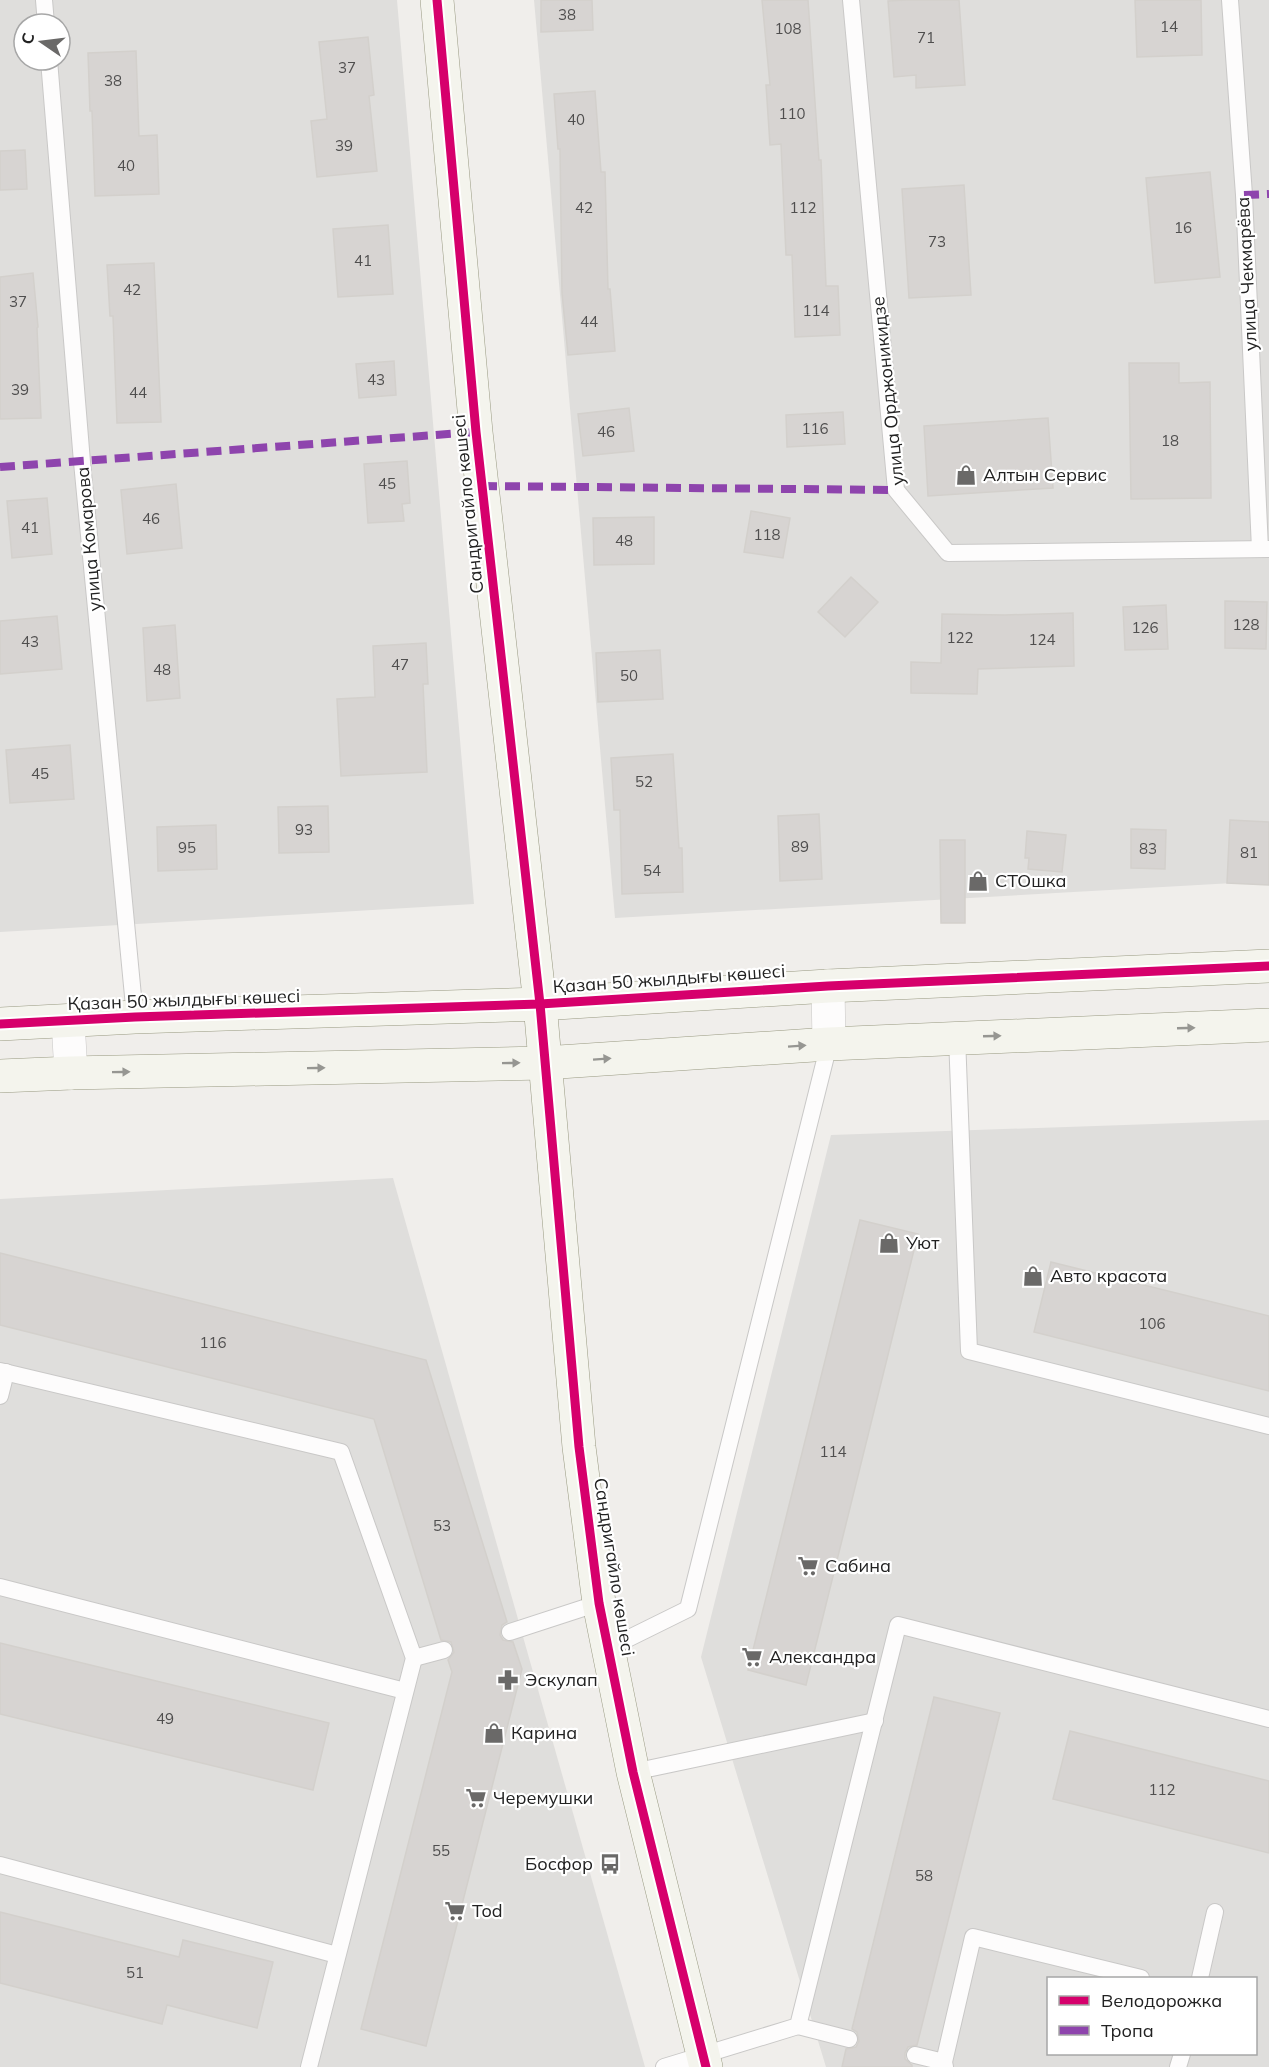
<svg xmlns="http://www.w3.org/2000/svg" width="1269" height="2067" viewBox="0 0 1269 2067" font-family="Mulish,sans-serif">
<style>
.residential{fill:#dfdedc;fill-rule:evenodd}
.building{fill:#d7d4d2;stroke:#d3d0cc;stroke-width:1.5}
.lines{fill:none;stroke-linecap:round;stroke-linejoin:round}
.lane-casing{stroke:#c9c8c7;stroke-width:18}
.street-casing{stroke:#c9c8c7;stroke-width:34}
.secondary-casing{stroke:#999a82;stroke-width:34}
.lane{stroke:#fdfcfc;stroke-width:16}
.street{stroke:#fdfcfc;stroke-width:33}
.secondary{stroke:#f4f4ed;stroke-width:33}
.quiet{stroke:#8e44ad;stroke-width:8;stroke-dasharray:15 8;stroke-linecap:butt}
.cycleway-casing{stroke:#fff;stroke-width:13}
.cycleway{stroke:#d6006c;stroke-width:9}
.oneway{fill:#969692}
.labels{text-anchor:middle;stroke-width:4.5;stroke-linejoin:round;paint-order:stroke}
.number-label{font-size:15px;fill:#4f4e4e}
.street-label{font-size:18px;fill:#222;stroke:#fff}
.poi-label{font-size:18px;fill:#222;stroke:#fff;text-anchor:start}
</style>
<rect width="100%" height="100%" fill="#f0eeeb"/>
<!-- residential -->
<g class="residential">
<path d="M 0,0 L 397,0 L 474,904 L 0,932 ZM 24,24 L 60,24 L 60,60 L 24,60 Z"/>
<polygon points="534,0 1269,0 1269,881 615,918"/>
<path d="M 1269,1120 L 1269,2067 L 826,2067 L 701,1657 L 831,1135 ZM 1048,1978 L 1256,1978 L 1256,2054 L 1048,2054 Z"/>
<polygon points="393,1178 645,2067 0,2067 0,1199"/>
</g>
<!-- building -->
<g class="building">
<polygon points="541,0 592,0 593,30 541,32"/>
<polygon points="762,0 808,0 819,160 821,160 826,286 838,286 840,335 795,337 792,255 786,255 781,144 770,145 766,85 770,85"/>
<polygon points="907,0 959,0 965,85 916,88 916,75 894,77 888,1"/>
<polygon points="1135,0 1201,0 1202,55 1137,57"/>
<polygon points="368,37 374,95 369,96 377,171 317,177 311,121 327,119 319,42"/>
<polygon points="136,51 139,136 157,135 159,194 95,196 92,111 90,111 88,53"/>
<polygon points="595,91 601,172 605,172 608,289 610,289 615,351 568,355 562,293 560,149 558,149 554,94"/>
<polygon points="25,150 27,189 0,190 0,151"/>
<polygon points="1210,172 1220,277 1155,283 1146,178"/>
<polygon points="964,185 971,295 909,298 902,189"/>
<polygon points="388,225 393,294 338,297 333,229"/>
<polygon points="154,263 161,422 117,423 113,316 110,316 107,265"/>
<polygon points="33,273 38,327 37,328 41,418 0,419 0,277"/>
<polygon points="394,361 396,395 359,398 356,364"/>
<polygon points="1129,363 1179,363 1179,383 1210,382 1211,498 1131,499"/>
<polygon points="629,408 634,451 583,456 578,414"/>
<polygon points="843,412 845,444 787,447 786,415"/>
<polygon points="1048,418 1053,488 928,496 924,426"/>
<polygon points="407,461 410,503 402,504 404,521 368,523 364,464"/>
<polygon points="176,484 182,548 127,554 121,490"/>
<polygon points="47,498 52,554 12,558 7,501"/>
<polygon points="751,511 790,518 783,558 744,552"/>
<polygon points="654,517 654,564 594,565 593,518"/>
<polygon points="851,577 878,602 845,637 818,612"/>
<polygon points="1225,601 1267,602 1266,649 1225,648"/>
<polygon points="1166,605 1168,649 1125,650 1123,607"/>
<polygon points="1073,613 1074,666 978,669 977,694 911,693 911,662 941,663 942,614 1005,615"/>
<polygon points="57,616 62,669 0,674 0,621"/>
<polygon points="175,625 180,698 147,701 143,628"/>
<polygon points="426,643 428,684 423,684 427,772 341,776 337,699 375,697 373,646"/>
<polygon points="660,650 663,699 598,702 596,653"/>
<polygon points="70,745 74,799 10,803 6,750"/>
<polygon points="673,754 679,848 682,848 683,892 622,894 620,810 614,810 611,758"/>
<polygon points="328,806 329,852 279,853 278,807"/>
<polygon points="819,814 822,879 780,881 778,816"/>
<polygon points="1230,820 1269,822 1269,885 1227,883"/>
<polygon points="216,825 217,869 158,871 157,827"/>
<polygon points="1131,829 1166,830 1165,869 1131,868"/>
<polygon points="1027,831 1066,835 1062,872 1028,869 1029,858 1025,858"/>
<polygon points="940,840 965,840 965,923 941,923"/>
<polygon points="860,1220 918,1234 806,1685 748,1670"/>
<polygon points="0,1253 426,1360 507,1622 502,1625 500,1635 503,1640 513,1642 522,1669 426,2046 361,2029 452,1672 448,1660 454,1652 451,1642 441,1640 374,1419 0,1325"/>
<polygon points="1051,1262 1269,1316 1269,1391 1034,1332"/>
<polygon points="0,1643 329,1723 313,1790 0,1714"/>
<polygon points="934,1697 1000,1713 917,2045 908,2047 905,2053 905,2059 912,2065 912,2067 842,2067 846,2049 856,2047 859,2041 857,2032 852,2029"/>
<polygon points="1070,1731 1269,1781 1269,1853 1053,1799"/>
<polygon points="0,1912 179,1957 183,1940 273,1962 257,2028 167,2005 162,2024 0,1983"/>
</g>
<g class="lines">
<!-- lane casing -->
<g class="lane-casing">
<g id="lane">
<polyline points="44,0 46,24"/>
<polyline points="851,0 896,490 948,553 1269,549"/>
<polyline points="1230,0 1244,195 1260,549"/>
<polyline points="49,60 82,462 135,1017"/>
<polyline points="957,1037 969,1351 1269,1426"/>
<polyline points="0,1371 341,1452 414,1658 309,2067"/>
<polyline points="0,1396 6,1372"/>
<polyline points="0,1587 405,1691"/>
<polyline points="510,1632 599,1603"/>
<polyline points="609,1648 688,1609 829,1044"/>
<polyline points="414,1658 444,1650"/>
<polyline points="633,1772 875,1721"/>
<polyline points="0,1865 337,1955"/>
<polyline points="1200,1978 1215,1912"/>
<polyline points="798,2026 849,2039"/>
<polyline points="915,2055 944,2062"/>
<polyline points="664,2067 798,2026 898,1625 1269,1719"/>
<polyline points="945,2067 944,2062 973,1937 1141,1978"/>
<polyline points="1178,2067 1182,2054"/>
</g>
</g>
<!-- street casing -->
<g class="street-casing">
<g id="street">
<polyline points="828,986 829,1044"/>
<polyline points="68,1021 71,1073"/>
</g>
</g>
<!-- secondary casing -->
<g class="secondary-casing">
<g id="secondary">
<polyline points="437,0 476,432 540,1004 579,1447 599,1603 633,1772 706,2067"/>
<polyline points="0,1024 135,1017 540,1004 828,986 1269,966"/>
<polyline points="0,1076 71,1073 544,1063 829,1044 1269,1025"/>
</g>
</g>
<!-- lane -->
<use href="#lane" class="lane"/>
<!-- street -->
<use href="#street" class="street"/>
<!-- secondary -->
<use href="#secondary" class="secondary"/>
<!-- quiet -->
<g class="quiet">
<polyline points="1244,195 1269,194"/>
<polyline points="0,467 476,432"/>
<polyline points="482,486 896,490"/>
</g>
<!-- cycleway casing -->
<g class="cycleway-casing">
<g id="cycleway">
<polyline points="437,0 476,432 540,1004 579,1447 599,1603 633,1772 706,2067"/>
<polyline points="0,1024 135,1017 540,1004 828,986 1269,966"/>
</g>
</g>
<!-- cycleway -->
<use href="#cycleway" class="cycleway"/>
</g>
<!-- one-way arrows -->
<defs><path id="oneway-solid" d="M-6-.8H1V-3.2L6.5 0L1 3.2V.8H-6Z" transform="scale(1.5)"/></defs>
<g class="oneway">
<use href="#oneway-solid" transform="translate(1186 1028) rotate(-2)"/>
<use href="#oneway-solid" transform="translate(992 1036) rotate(-2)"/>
<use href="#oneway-solid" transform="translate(797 1046) rotate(-4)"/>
<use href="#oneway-solid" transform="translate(602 1059) rotate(-4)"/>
<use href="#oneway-solid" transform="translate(511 1063) rotate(-1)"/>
<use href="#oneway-solid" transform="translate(316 1068) rotate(-1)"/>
<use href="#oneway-solid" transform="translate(121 1072) rotate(-1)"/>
</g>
<!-- icons -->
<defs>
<g id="shop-bare" transform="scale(1.62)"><path d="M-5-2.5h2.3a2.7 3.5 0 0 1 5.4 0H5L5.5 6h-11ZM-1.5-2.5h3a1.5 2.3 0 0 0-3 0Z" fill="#6a6968" stroke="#fff" stroke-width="2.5" paint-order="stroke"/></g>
<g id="supermarket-bare" transform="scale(1.62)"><path d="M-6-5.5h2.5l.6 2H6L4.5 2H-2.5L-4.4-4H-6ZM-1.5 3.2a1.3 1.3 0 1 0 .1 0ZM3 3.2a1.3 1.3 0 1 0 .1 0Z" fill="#6a6968" stroke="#fff" stroke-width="2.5" paint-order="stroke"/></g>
<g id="pharmacy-bare" transform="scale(1.62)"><path d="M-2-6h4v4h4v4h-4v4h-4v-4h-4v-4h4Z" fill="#6a6968" stroke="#fff" stroke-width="2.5" paint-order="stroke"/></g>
<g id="bus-bare" transform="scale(1.62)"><path d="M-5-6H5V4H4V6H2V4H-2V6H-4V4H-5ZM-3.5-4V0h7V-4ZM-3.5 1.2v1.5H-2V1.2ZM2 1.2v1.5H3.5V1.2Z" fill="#6a6968" stroke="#fff" stroke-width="2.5" paint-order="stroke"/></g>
</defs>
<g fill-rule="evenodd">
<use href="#shop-bare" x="966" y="475"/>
<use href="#shop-bare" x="978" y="881"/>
<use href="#shop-bare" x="889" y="1243"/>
<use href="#shop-bare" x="1033" y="1276"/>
<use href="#supermarket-bare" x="808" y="1566"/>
<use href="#supermarket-bare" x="752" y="1657"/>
<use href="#pharmacy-bare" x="508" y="1680"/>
<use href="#shop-bare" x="494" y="1733"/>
<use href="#supermarket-bare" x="476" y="1798"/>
<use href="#bus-bare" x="610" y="1864"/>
<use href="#supermarket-bare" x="455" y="1911"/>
</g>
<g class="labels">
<!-- number labels -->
<g class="number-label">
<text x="567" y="20">38</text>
<text x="1169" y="32">14</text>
<text x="788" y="34">108</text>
<text x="926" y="43">71</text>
<text x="347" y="73">37</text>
<text x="113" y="86">38</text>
<text x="792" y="119">110</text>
<text x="576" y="125">40</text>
<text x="344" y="151">39</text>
<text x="126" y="171">40</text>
<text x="584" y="213">42</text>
<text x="803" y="213">112</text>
<text x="1183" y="233">16</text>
<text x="937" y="247">73</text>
<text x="363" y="266">41</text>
<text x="132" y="295">42</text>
<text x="18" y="307">37</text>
<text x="816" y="316">114</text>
<text x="589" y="327">44</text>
<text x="376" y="385">43</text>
<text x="20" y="395">39</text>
<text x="138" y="398">44</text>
<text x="815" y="434">116</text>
<text x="606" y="437">46</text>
<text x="1170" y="446">18</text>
<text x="387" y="489">45</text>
<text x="151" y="524">46</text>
<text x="30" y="533">41</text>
<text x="767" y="540">118</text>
<text x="624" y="546">48</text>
<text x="1246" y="630">128</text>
<text x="1145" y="633">126</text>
<text x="960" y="643">122</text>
<text x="1042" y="645">124</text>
<text x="30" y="647">43</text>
<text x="400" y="670">47</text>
<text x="162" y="675">48</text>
<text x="629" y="681">50</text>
<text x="40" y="779">45</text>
<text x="644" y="787">52</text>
<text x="304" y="835">93</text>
<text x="800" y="852">89</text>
<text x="187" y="853">95</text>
<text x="1148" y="854">83</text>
<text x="1249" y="858">81</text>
<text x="652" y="876">54</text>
<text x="1152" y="1329">106</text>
<text x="213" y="1348">116</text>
<text x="833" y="1457">114</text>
<text x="442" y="1531">53</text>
<text x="165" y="1724">49</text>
<text x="1162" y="1795">112</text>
<text x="441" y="1856">55</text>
<text x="924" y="1881">58</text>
<text x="135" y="1978">51</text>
</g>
<!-- street labels -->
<g class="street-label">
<text transform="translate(1247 274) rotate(-93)" y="6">улица Чекмарёва</text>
<text transform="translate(888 391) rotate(-96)" y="6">улица Орджоникидзе</text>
<text transform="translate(468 504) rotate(-96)" y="6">Сандригайло көшесі</text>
<text transform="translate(89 539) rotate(-95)" y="6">улица Комарова</text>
<text transform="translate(669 979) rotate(-4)" y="6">Қазан 50 жылдығы көшесі</text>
<text transform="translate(184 1000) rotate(-2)" y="6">Қазан 50 жылдығы көшесі</text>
<text transform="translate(614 1567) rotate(81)" y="6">Сандригайло көшесі</text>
</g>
<!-- poi labels -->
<g class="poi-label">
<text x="983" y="481">Алтын Сервис</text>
<text x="995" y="887">СТОшка</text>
<text x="906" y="1249">Уют</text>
<text x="1050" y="1282">Авто красота</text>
<text x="825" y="1572">Сабина</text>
<text x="769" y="1663">Александра</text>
<text x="525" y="1686">Эскулап</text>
<text x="511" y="1739">Карина</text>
<text x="493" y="1804">Черемушки</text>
<text x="593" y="1870" text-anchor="end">Босфор</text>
<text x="472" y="1917">Tod</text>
</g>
</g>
<!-- legend -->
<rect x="1047" y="1977" width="210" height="78" fill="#ffffff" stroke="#a7a7a7" stroke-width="1.5"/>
<rect x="1059" y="1996" width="30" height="9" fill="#d6006c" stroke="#a7a7a7" stroke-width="1.5"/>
<text x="1101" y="2007" font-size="18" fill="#222222">Велодорожка</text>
<rect x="1059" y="2026" width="30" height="9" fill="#8e44ad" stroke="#a7a7a7" stroke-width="1.5"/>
<text x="1101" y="2037" font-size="18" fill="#222222">Тропа</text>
<!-- north arrow -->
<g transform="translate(42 42) rotate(284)"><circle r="28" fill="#ffffff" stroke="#a7a7a7" stroke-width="1.5"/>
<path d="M0-4.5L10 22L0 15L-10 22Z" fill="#6a6968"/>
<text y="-9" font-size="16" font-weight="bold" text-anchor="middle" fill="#222222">С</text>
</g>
</svg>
